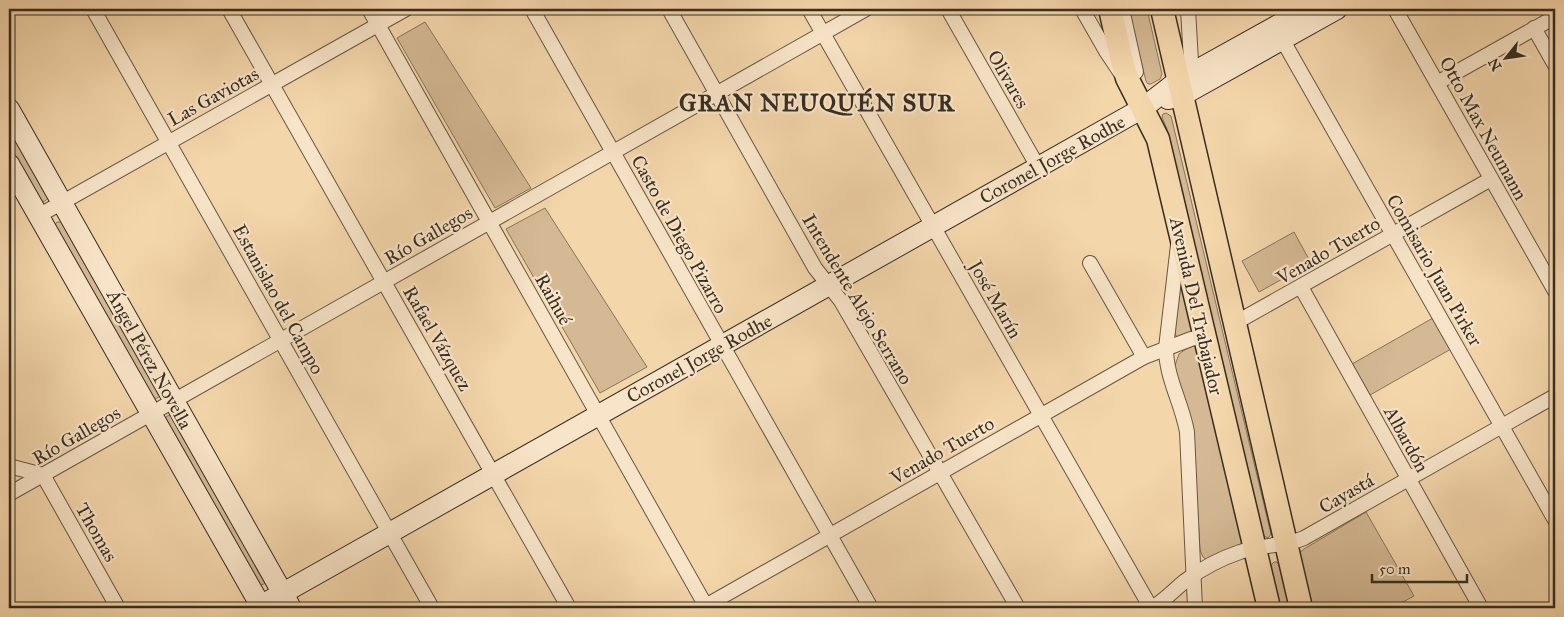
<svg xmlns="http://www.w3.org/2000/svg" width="1564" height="617" viewBox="0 0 1564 617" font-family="'IM FELL Great Primer',serif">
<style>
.green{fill:#d4b994;stroke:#86745c}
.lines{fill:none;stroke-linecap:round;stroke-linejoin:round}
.street-casing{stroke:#665845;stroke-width:16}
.secondary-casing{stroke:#372e23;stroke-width:22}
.primary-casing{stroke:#372e23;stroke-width:25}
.street{stroke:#f8e4c8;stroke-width:14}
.secondary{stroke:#f8e4c8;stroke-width:20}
.primary{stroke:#f4d6ab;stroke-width:22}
.labels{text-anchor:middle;stroke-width:4.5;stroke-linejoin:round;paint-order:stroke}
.street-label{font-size:19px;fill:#372e23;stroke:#f8e4c8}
.district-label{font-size:24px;font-weight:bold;letter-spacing:1px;fill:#372e23;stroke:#f8e4c8}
</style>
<rect width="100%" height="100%" fill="#f4d6ab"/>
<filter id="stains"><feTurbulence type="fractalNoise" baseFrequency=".004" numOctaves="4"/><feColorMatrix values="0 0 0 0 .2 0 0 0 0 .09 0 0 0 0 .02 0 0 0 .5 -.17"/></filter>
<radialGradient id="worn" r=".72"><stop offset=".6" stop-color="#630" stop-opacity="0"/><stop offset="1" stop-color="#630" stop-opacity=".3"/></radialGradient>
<!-- green -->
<g class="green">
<polygon points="1128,9 1147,9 1162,74 1160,79 1151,84 1148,84 1146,81"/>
<polygon points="425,22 531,188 495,208 397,38"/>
<polygon points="1166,113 1171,116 1271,534 1268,538 1264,536 1167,129 1162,117 1163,114"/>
<path d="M 9,121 L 49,196 C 45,204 41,202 34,199 L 9,153 Z"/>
<polygon points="545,208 647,367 600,393 506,229"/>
<polygon points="57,222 62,222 160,396 154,400 54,226"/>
<polygon points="1294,232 1311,263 1259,292 1242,261"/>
<polygon points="1183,267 1194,332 1178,337 1175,335 1175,331"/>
<polygon points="1433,318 1451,349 1370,395 1352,364"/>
<polygon points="1196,345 1243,543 1212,559 1207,560 1203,557 1200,550 1193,431 1174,368 1179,354 1186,349"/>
<polygon points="173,415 266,583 259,586 164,420 167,416"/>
<polygon points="1366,512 1414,596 1392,608 1307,608 1298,554 1304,549"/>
<polygon points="1274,562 1277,562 1279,565 1289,608 1281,608 1271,567 1272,564"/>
</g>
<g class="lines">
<!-- street casing -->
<g class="street-casing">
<g id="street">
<polyline points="93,9 432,608"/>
<polyline points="229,9 569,608"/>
<polyline points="369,9 707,608"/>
<polyline points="532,9 871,608"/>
<polyline points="669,9 815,268 841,301 1018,608"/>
<polyline points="809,9 1151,608"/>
<polyline points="948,9 1038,167"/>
<polyline points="1082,9 1106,51 1120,72"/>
<polyline points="1122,9 1136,72"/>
<polyline points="1188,9 1192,79"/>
<polyline points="1395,9 1555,291"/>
<polyline points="1534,28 1555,65"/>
<polyline points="1282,39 1555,520"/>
<polyline points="1437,83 1555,17"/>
<polyline points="38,216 406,9"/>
<path d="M 1178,245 L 1166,348 C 1166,378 1182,403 1187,432 L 1195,608"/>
<polyline points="1090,263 1144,357"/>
<polyline points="1301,287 1481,608"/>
<polyline points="1235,323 1491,179"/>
<polyline points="9,466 43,475 118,608"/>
<polyline points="9,494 866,9"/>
<polyline points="702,608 1144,357 1191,339 1205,336"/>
<path d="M 1152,608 C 1165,600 1174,590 1185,581 C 1201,569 1222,558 1240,552 C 1261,544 1284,547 1304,538 L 1555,396"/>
</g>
</g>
<!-- secondary casing -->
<g class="secondary-casing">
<g id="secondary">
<polyline points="1168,99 1183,95 1337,9"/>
<polyline points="9,109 291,608"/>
<polyline points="9,164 262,608"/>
<polyline points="260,606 1143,108 1179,80 1307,9"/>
</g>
</g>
<!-- primary casing -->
<g class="primary-casing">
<g id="primary">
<polyline points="1110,9 1121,57 1127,78 1158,139 1269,608"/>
<polyline points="1162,9 1301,608"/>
</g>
</g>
<!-- street -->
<use href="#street" class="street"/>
<!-- secondary -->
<use href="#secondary" class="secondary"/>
<!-- primary -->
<use href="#primary" class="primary"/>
</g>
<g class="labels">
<!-- street labels -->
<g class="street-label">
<text transform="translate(1009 79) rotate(60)" y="7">Olivares</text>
<text transform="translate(213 96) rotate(-29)" y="7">Las Gaviotas</text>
<text transform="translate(1484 128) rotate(61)" y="7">Otto Max Neumann</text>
<text transform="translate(1052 159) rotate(-29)" y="7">Coronel Jorge Rodhe</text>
<text transform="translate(680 234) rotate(61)" y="7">Casto de Diego Pizarro</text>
<text transform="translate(428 235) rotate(-30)" y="7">Río Gallegos</text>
<text transform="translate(1328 250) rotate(-30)" y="7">Venado Tuerto</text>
<text transform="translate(1435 270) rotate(60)" y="7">Comisario Juan Pirker</text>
<text transform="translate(279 299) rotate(61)" y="7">Estanislao del Campo</text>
<text transform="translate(554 299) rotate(61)" y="7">Raihué</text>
<text transform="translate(858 299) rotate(59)" y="7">Intendente Alejo Serrano</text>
<text transform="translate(996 299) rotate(60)" y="7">José Marín</text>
<text transform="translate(1197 306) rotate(77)" y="7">Avenida Del Trabajador</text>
<text transform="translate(438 338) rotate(60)" y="7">Rafael Vázquez</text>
<text transform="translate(699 358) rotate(-29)" y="7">Coronel Jorge Rodhe</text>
<text transform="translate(150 359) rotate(61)" y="7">Ángel Pérez Novella</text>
<text transform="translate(76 435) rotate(-30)" y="7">Río Gallegos</text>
<text transform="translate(1407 439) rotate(61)" y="7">Albardón</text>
<text transform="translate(942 450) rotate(-30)" y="7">Venado Tuerto</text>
<text transform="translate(1346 493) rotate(-30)" y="7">Cayastá</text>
<text transform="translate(97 532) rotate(60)" y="7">Thomas</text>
</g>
<!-- district labels -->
<g class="district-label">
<text x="817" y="111">GRAN NEUQUÉN SUR</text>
</g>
</g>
<!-- margin -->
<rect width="1564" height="617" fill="none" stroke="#f4d6ab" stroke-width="30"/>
<rect x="10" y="10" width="1544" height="597" fill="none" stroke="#372e23" stroke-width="2.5"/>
<rect x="15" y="15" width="1534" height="587" fill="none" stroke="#372e23"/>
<!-- north arrow -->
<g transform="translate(1506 58) rotate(240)" stroke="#f8e4c8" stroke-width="4" paint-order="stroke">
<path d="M0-4L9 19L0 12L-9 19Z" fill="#372e23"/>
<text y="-8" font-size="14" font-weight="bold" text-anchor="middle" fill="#372e23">N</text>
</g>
<!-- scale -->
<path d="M1372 574v8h95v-8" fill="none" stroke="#372e23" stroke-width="2.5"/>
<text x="1379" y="574" font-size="15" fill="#372e23" stroke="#f8e4c8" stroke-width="4" paint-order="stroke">50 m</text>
<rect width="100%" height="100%" filter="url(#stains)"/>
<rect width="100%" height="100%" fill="url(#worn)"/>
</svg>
